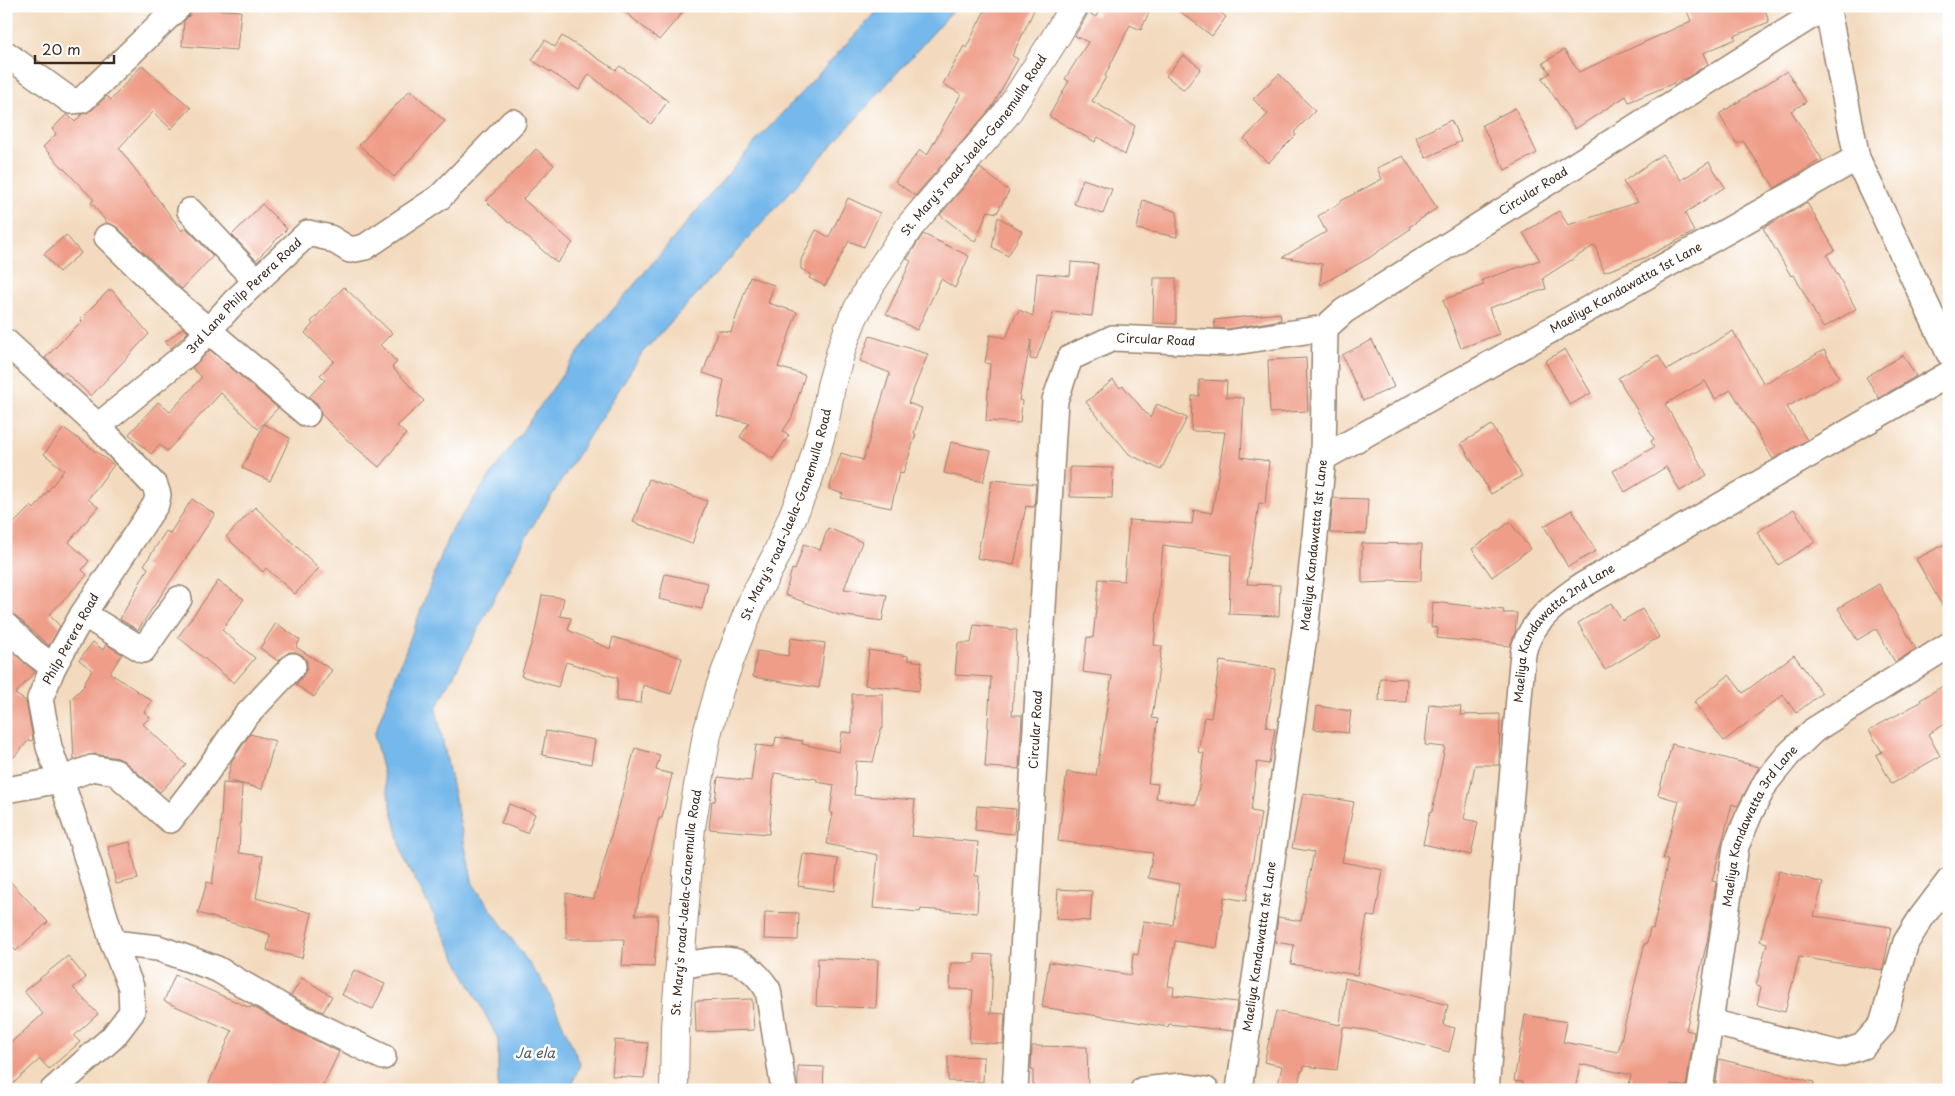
<svg xmlns="http://www.w3.org/2000/svg" width="1955" height="1096" viewBox="0 0 1955 1096" font-family="'Playpen Sans',sans-serif">
<style>
.water{fill:#75b8eb;stroke:#587184}
.building{fill:#ef9d88}
.lines{fill:none;stroke-linecap:round;stroke-linejoin:round}
.minor-casing{stroke:#97826e;stroke-width:28}
.major-casing{stroke:#97826e;stroke-width:30}
.minor{stroke:#fff;stroke-width:25}
.major{stroke:#fff;stroke-width:28}
.labels{text-anchor:middle;stroke-width:5;stroke-linejoin:round;paint-order:stroke}
.street-label{font-size:12px;fill:#3b2a1e;stroke:#fff}
.water-label{font-size:14px;font-style:italic;fill:#4f5c66;stroke:#fff}
</style>
<rect width="100%" height="100%" fill="#fff"/>
<filter id="ink" filterUnits="userSpaceOnUse"><feTurbulence type="fractalNoise" baseFrequency=".02" numOctaves="2"/><feDisplacementMap in="SourceGraphic" scale="10" xChannelSelector="R" yChannelSelector="G"/><feConvolveMatrix kernelMatrix="1 2 1 2 8 2 1 2 1" color-interpolation-filters="sRGB"/></filter>
<filter id="wash" filterUnits="userSpaceOnUse"><feTurbulence type="fractalNoise" baseFrequency=".0096" numOctaves="4" result="noise"/><feDisplacementMap in="SourceGraphic" scale="20" xChannelSelector="R" yChannelSelector="G"/><feGaussianBlur stdDeviation="1.12" result="paint"/><feColorMatrix in="noise" values="0 0 0 0 0 0 0 0 0 0 0 0 0 0 0 0 0 1.4 0 .05"/><feComposite in="paint" operator="in"/></filter>
<g filter="url(#wash)">
<rect width="100%" height="100%" fill="#f3dabe"/>
<!-- water -->
<polygon class="water" points="882,6 957,6 737,251 642,353 530,530 436,709 473,884 547,989 580,1064 570,1090 498,1090 498,1039 403,856 374,735 450,532 588,339 757,140"/>
<g id="blocks">
<!-- building -->
<g class="building">
<polygon points="618,6 688,6 659,40"/>
<polygon points="987,6 1036,6 1012,56 1018,59 992,107 915,196 895,181 920,150 927,155 961,94 943,84 964,46 966,48"/>
<polygon points="1091,6 1152,6 1141,30 1130,25 1105,76 1106,77 1092,101 1135,126 1125,155 1098,137 1095,142 1049,116 1069,81 1065,79 1088,42 1075,36 1088,13 1096,17 1099,10"/>
<polygon points="1173,6 1212,6 1226,17 1212,36"/>
<polygon points="1685,6 1764,6 1769,22 1734,36 1736,39 1703,53 1708,64 1688,77 1629,102 1626,96 1575,129 1542,78 1550,73 1543,63 1564,50 1579,72 1691,21"/>
<polygon points="193,8 241,11 237,50 182,46 184,21 189,16"/>
<polygon points="562,36 616,70 620,66 668,101 651,124 589,74 579,90 532,60 545,40 555,47"/>
<polygon points="1183,55 1201,68 1184,90 1166,76"/>
<polygon points="142,65 191,108 171,129 153,112 119,148 182,231 185,227 213,256 182,289 117,227 107,223 91,202 94,200 43,147 56,134 52,129 67,114 75,122 82,114 92,110 107,96 111,100"/>
<polygon points="1787,71 1806,102 1791,111 1822,159 1775,188 1743,141 1737,144 1719,114"/>
<polygon points="1279,74 1315,111 1294,132 1296,135 1268,163 1244,139 1268,114 1253,99"/>
<polygon points="410,90 445,121 394,177 359,145"/>
<polygon points="1515,108 1537,153 1505,170 1482,125"/>
<polygon points="1451,120 1461,141 1426,158 1416,137"/>
<polygon points="536,149 554,165 523,199 573,243 557,263 510,222 509,223 486,201"/>
<polygon points="1662,154 1681,180 1709,162 1725,187 1685,213 1694,232 1644,258 1604,272 1595,245 1543,278 1546,289 1489,308 1499,334 1461,348 1443,300 1484,285 1482,280 1540,260 1523,233 1559,211 1568,225 1638,202 1623,182"/>
<polygon points="1403,156 1437,208 1409,227 1410,229 1369,258 1320,285 1322,264 1283,257 1326,232 1318,216 1340,203 1339,202 1382,179 1377,168"/>
<polygon points="980,168 1009,191 997,213 988,211 975,242 940,215"/>
<polygon points="1083,179 1112,189 1103,214 1074,204"/>
<polygon points="848,198 880,213 864,247 849,241 825,286 809,278 811,274 801,269 801,260 816,230 829,237"/>
<polygon points="1143,200 1177,212 1177,237 1137,229"/>
<polygon points="1807,203 1835,250 1827,255 1856,309 1823,328 1794,275 1791,276 1763,228"/>
<polygon points="262,204 287,229 256,260 232,235"/>
<polygon points="998,217 1022,231 1008,256 992,247"/>
<polygon points="923,234 969,256 955,288 941,279 917,330 886,314 911,261 907,259"/>
<polygon points="66,235 81,253 59,272 44,254"/>
<polygon points="1071,262 1098,264 1092,316 1054,312 1036,360 1030,359 1031,340 1019,400 1022,401 1020,423 986,421 990,364 985,363 990,335 1006,338 1015,315 1016,315 1019,310 1033,316 1037,273 1070,276"/>
<polygon points="750,277 774,285 768,303 797,312 778,367 805,375 792,417 783,431 789,435 773,459 740,437 749,423 717,416 724,380 703,373 718,330 731,332"/>
<polygon points="1154,278 1176,278 1176,324 1153,323"/>
<polygon points="344,287 392,333 380,345 397,362 392,367 424,401 397,426 406,434 379,467 346,439 321,414 320,409 317,403 309,397 325,380 320,375 334,361 305,333 313,324 311,322"/>
<polygon points="109,290 112,290 149,334 91,396 65,372 62,374 45,358 82,321 80,319"/>
<polygon points="1280,313 1281,320 1227,329 1215,328 1214,320"/>
<polygon points="183,328 188,332 171,348 165,342"/>
<polygon points="1733,331 1764,384 1824,350 1839,377 1787,407 1807,440 1773,459 1731,390 1715,399 1705,381 1665,404 1707,475 1680,491 1666,467 1625,492 1613,471 1654,447 1651,441 1654,439 1618,378 1658,355 1667,370"/>
<polygon points="870,336 928,354 908,403 922,408 914,433 916,434 903,474 899,473 891,508 841,498 843,494 829,489 841,453 863,460 890,373 860,361"/>
<polygon points="1372,340 1394,387 1363,401 1342,355"/>
<polygon points="1565,349 1591,393 1570,405 1545,361"/>
<polygon points="210,350 278,408 258,429 221,393 167,451 160,445 151,454 129,434 158,402 170,412 202,377 192,368"/>
<polygon points="1903,355 1916,376 1879,398 1866,377"/>
<polygon points="1306,358 1308,411 1270,413 1268,360"/>
<polygon points="1113,380 1120,388 1123,386 1150,418 1157,404 1187,418 1161,470 1129,454 1086,402"/>
<polygon points="1199,380 1227,381 1226,397 1244,398 1241,457 1269,461 1265,504 1259,503 1247,584 1280,585 1279,616 1229,614 1231,555 1163,545 1154,645 1162,646 1152,718 1158,719 1148,783 1158,784 1156,798 1196,805 1204,753 1198,752 1204,717 1211,718 1220,661 1276,669 1266,727 1275,729 1269,764 1257,762 1251,811 1261,813 1246,901 1224,897 1217,948 1175,941 1168,986 1174,987 1173,995 1237,1002 1233,1031 1169,1024 1168,1027 1042,1007 1049,962 1131,975 1133,954 1138,955 1143,921 1173,925 1179,884 1148,878 1153,853 1058,841 1067,772 1096,776 1112,676 1083,672 1087,637 1093,638 1099,579 1124,581 1129,520 1192,524 1194,510 1212,513 1225,432 1191,431 1192,396 1199,396"/>
<polygon points="264,424 290,438 270,481 242,468"/>
<polygon points="1492,425 1522,476 1491,494 1461,443"/>
<polygon points="64,428 114,465 88,499 98,507 69,542 89,561 82,570 87,575 49,615 60,626 49,646 16,616 6,612 6,531 31,506 34,509 64,470 44,454"/>
<polygon points="951,442 991,451 983,482 944,473"/>
<polygon points="1070,467 1113,468 1112,498 1070,497"/>
<polygon points="649,479 707,501 692,544 633,522"/>
<polygon points="992,480 1036,484 1034,507 1026,506 1014,565 977,558"/>
<polygon points="1333,498 1368,499 1366,534 1330,533"/>
<polygon points="192,499 215,514 138,630 120,619 148,568 144,565 166,531 170,533"/>
<polygon points="255,507 319,568 295,594 266,568 263,572 226,537"/>
<polygon points="1794,509 1815,542 1778,565 1757,532"/>
<polygon points="1572,510 1596,551 1568,567 1544,526"/>
<polygon points="1510,522 1530,549 1492,577 1472,549"/>
<polygon points="828,528 862,542 844,589 887,595 882,621 839,615 785,595 792,569 795,570 804,544 820,550"/>
<polygon points="1949,542 1949,618 1916,559"/>
<polygon points="1362,543 1422,544 1421,581 1388,580 1388,582 1362,583"/>
<polygon points="665,574 708,583 702,609 659,599"/>
<polygon points="218,581 244,599 222,630 255,658 234,683 178,637"/>
<polygon points="1879,584 1916,649 1895,662 1876,629 1857,640 1838,608"/>
<polygon points="542,595 564,598 560,616 571,618 568,630 610,649 613,637 682,658 671,694 643,685 641,703 616,701 618,678 566,662 558,687 521,676 535,632"/>
<polygon points="1433,602 1504,610 1503,613 1517,613 1515,632 1510,646 1437,638 1438,628 1431,627"/>
<polygon points="1611,603 1622,621 1642,609 1659,637 1605,670 1578,623"/>
<polygon points="276,623 300,640 296,647 332,670 314,697 296,685 307,669 307,661 302,655 296,652 289,652 278,661 260,648"/>
<polygon points="974,625 1017,630 1012,715 1022,715 1019,769 985,767 991,677 955,675 958,643 971,643"/>
<polygon points="791,638 825,643 819,688 753,677 757,651 788,656"/>
<polygon points="93,642 103,650 106,644 122,654 110,673 152,701 144,712 150,717 143,724 186,765 160,792 124,761 118,758 94,754 74,760 71,699 85,685 83,685 92,670 79,660"/>
<polygon points="6,646 35,672 15,694 26,701 33,739 32,741 29,740 6,766"/>
<polygon points="869,650 908,656 908,660 922,662 919,691 865,685"/>
<polygon points="1794,655 1822,693 1796,713 1783,695 1724,741 1694,702 1729,675 1743,693"/>
<polygon points="1380,678 1407,679 1406,702 1379,701"/>
<polygon points="1949,682 1949,722 1928,734 1940,756 1892,784 1876,755 1882,752 1869,730 1921,702 1920,700"/>
<polygon points="852,694 883,694 883,729 881,729 873,762 856,761 854,795 915,800 911,836 978,842 975,876 979,876 977,913 921,909 920,912 873,908 878,855 827,844 833,813 830,813 834,785 817,782 817,779 774,773 769,834 709,829 712,801 715,801 718,777 751,781 756,745 774,747 776,737 803,741 802,744 839,752 842,732 852,733"/>
<polygon points="1429,704 1461,707 1460,715 1500,714 1499,765 1475,765 1464,819 1478,822 1471,855 1423,844 1430,812 1432,812 1445,747 1425,745"/>
<polygon points="1317,706 1351,711 1348,733 1314,729"/>
<polygon points="546,731 595,740 591,764 542,755"/>
<polygon points="250,734 275,741 262,789 227,780 232,761"/>
<polygon points="1672,744 1759,767 1738,806 1732,804 1712,881 1716,882 1707,942 1686,1030 1694,1032 1686,1087 1671,1084 1669,1090 1628,1090 1631,1075 1580,1064 1575,1090 1522,1090 1523,1082 1514,1081 1525,1015 1567,1022 1563,1042 1618,1052 1645,943 1647,944 1650,928 1653,929 1668,860 1663,859 1679,801 1658,795"/>
<polygon points="635,748 660,755 656,770 672,774 662,818 659,818 635,915 658,915 654,967 622,966 624,939 566,939 566,893 594,899"/>
<polygon points="223,783 242,784 239,853 263,856 256,898 312,913 302,958 267,950 270,934 198,913 207,882 212,884 220,832"/>
<polygon points="1303,793 1354,802 1342,862 1383,870 1375,917 1367,916 1357,975 1291,964 1294,945 1275,942 1278,917 1301,921 1314,852 1292,848"/>
<polygon points="509,804 535,814 527,833 501,823"/>
<polygon points="977,806 1016,809 1014,834 975,830"/>
<polygon points="130,842 138,879 116,884 108,847"/>
<polygon points="803,854 838,859 834,891 798,886"/>
<polygon points="1779,871 1823,883 1814,916 1891,927 1883,970 1799,957 1785,1012 1757,1005 1761,987 1756,986 1767,943 1760,941"/>
<polygon points="6,877 48,922 16,951 6,940"/>
<polygon points="1058,889 1092,891 1090,921 1056,919"/>
<polygon points="765,912 799,913 798,940 764,939"/>
<polygon points="975,954 993,955 991,1013 1005,1014 1003,1044 969,1042 973,990 950,989 951,963 975,963"/>
<polygon points="68,956 86,978 73,988 98,1014 74,1036 80,1042 49,1069 40,1059 6,1090 6,1047 43,1014 24,991"/>
<polygon points="818,958 878,960 876,1008 816,1006"/>
<polygon points="354,970 385,984 373,1009 342,995"/>
<polygon points="175,975 250,1008 251,1006 290,1028 339,1052 321,1090 206,1090 232,1031 164,1001"/>
<polygon points="302,978 332,996 323,1012 291,996"/>
<polygon points="1345,978 1448,1005 1443,1025 1455,1028 1449,1052 1366,1030 1343,1027 1337,1070 1304,1066 1303,1071 1301,1071 1297,1090 1277,1090 1282,1066 1264,1062 1276,1011 1340,1025"/>
<polygon points="752,999 754,1030 696,1032 695,1001"/>
<polygon points="615,1040 648,1043 644,1078 612,1076"/>
<polygon points="1032,1046 1087,1047 1088,1090 1033,1090 1033,1070 1031,1070"/>
<polygon points="948,1056 984,1057 983,1082 948,1081"/>
<polygon points="1719,1059 1814,1082 1813,1090 1715,1090"/>
<polygon points="798,1066 824,1067 823,1090 798,1090"/>
</g>
</g>
</g>
<g filter="url(#ink)">
<use href="#blocks" fill-opacity="0" stroke="#97826e" stroke-width="1"/>
<g class="lines">
<!-- minor casing -->
<g class="minor-casing">
<g id="minor">
<polyline points="1827,6 1857,158 1949,353"/>
<polyline points="6,54 71,101 82,100 179,6"/>
<polyline points="190,211 256,281"/>
<polyline points="107,237 169,297 307,414"/>
<polyline points="6,342 98,426 155,486 158,495 156,504 83,614 53,667 40,699 49,747 81,839 113,943 131,987 132,1012 113,1037 53,1090"/>
<path id="s1" d="M 98,426 L 189,352 L 234,302 L 308,233 L 330,238 L 350,250 L 365,247 L 440,197 L 513,122"/>
<polyline points="1323,458 1325,328"/>
<polyline points="83,614 143,650 179,599"/>
<polyline points="6,626 33,652 53,667"/>
<polyline points="6,790 61,780 92,768 115,772 170,820 206,773 244,718 293,666"/>
<polyline points="113,943 158,948 217,969 296,1015 383,1057"/>
<path d="M 681,966 C 722,959 742,950 768,990 L 784,1090"/>
<polyline points="1710,1022 1840,1054 1863,1046 1882,1025 1906,942 1921,918 1949,881"/>
<path id="s2" d="M 1015,1090 L 1055,400 L 1070,358 L 1113,338 L 1228,343 L 1325,328 L 1344,311 L 1827,6"/>
<polyline points="1143,1090 1181,1086 1206,1090"/>
<path id="s3" d="M 1239,1090 L 1306,623 L 1323,458 L 1857,158"/>
<path id="s4" d="M 1486,1090 L 1521,674 C 1522,665 1522,654 1525,646 C 1534,619 1556,604 1578,588 L 1949,374"/>
<path id="s5" d="M 1700,1090 L 1736,846 L 1750,813 L 1766,782 L 1788,755 L 1814,730 L 1949,645"/>
</g>
</g>
<!-- major casing -->
<g class="major-casing">
<g id="major">
<path id="s6" d="M 674,1090 L 675,1027 L 691,827 L 707,734 L 720,687 L 735,646 L 754,597 L 776,556 L 809,477 L 825,420 L 831,386 L 842,347 L 853,318 L 871,284 L 910,226 L 1007,113 L 1054,40 L 1074,6"/>
</g>
</g>
<!-- minor -->
<use href="#minor" class="minor"/>
<!-- major -->
<use href="#major" class="major"/>
</g>
</g>
<g class="labels">
<!-- street labels -->
<g class="street-label">
<text dy="4" stroke="none"><textPath href="#s6" startOffset="1012">St. Mary's road-Jaela-Ganemulla Road</textPath></text>
<text dy="4" stroke="none"><textPath href="#s2" startOffset="1246">Circular Road</textPath></text>
<text dy="4" stroke="none"><textPath href="#s3" startOffset="985">Maeliya Kandawatta 1st Lane</textPath></text>
<text dy="4" stroke="none"><textPath href="#s1" startOffset="196">3rd Lane Philp Perera Road</textPath></text>
<text dy="4" stroke="none"><textPath href="#s2" startOffset="826">Circular Road</textPath></text>
<text dy="4" stroke="none"><textPath href="#s6" startOffset="592">St. Mary's road-Jaela-Ganemulla Road</textPath></text>
<text dy="4" stroke="none"><textPath href="#s3" startOffset="550">Maeliya Kandawatta 1st Lane</textPath></text>
<text dy="4" stroke="none"><textPath href="#s4" startOffset="478">Maeliya Kandawatta 2nd Lane</textPath></text>
<text transform="translate(71 639) rotate(-61)" y="4">Philp Perera Road</text>
<text dy="4" stroke="none"><textPath href="#s2" startOffset="361">Circular Road</textPath></text>
<text dy="4" stroke="none"><textPath href="#s5" startOffset="274">Maeliya Kandawatta 3rd Lane</textPath></text>
<text dy="4" stroke="none"><textPath href="#s6" startOffset="188">St. Mary's road-Jaela-Ganemulla Road</textPath></text>
<text dy="4" stroke="none"><textPath href="#s3" startOffset="145">Maeliya Kandawatta 1st Lane</textPath></text>
</g>
<!-- water labels -->
<g class="water-label">
<text x="535" y="1058">Ja ela</text>
</g>
</g>
<!-- margin -->
<rect width="1955" height="1096" fill="none" stroke="#fff" stroke-width="25"/>
<!-- scale -->
<path d="M35 55v8h79v-8" fill="none" stroke="#3b2a1e" stroke-width="2.5"/>
<text x="42" y="55" font-size="15" fill="#3b2a1e" stroke="#ffffff" stroke-width="4" paint-order="stroke">20 m</text>
</svg>
